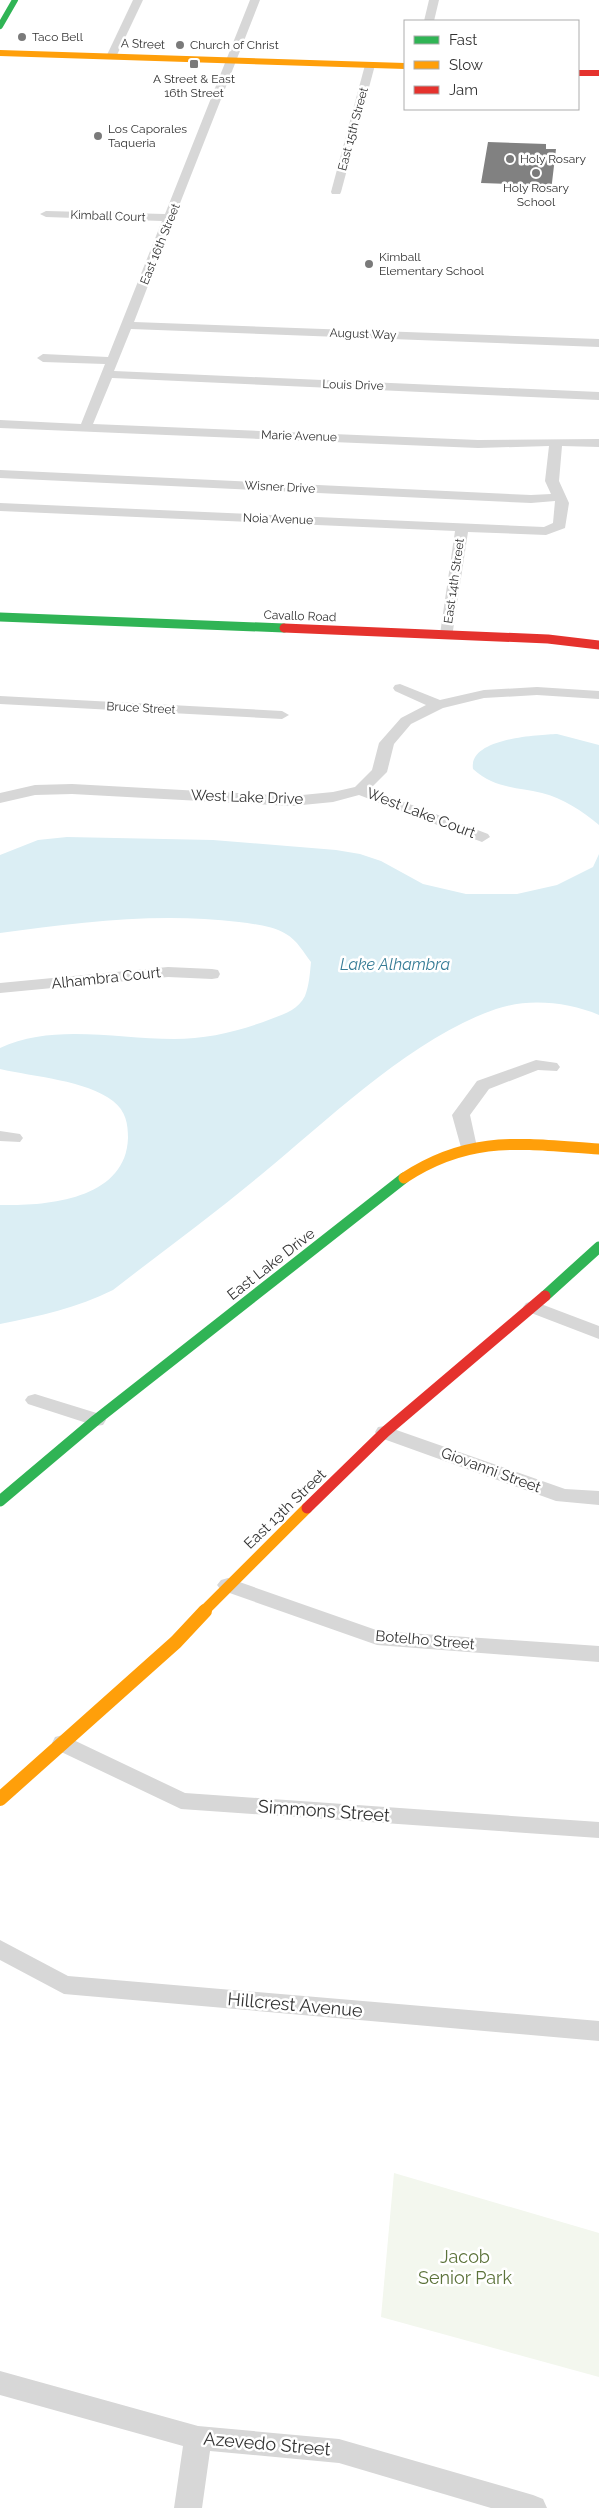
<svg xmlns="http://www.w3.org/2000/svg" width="599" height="2508" viewBox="0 0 599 2508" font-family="Raleway,sans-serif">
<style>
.green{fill:#f3f7ee}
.water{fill:#dbeef4}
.building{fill:#818181}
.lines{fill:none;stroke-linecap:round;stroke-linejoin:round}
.street{fill:#d7d7d7;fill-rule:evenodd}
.fast-far2{stroke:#30b455;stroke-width:6}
.fast-far1{stroke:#30b455;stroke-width:9}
.fast{stroke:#30b455;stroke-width:11}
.slow-far2{stroke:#ff9f0a;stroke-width:6}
.slow-far1{stroke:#ff9f0a;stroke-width:11}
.slow{stroke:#ff9f0a;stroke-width:14}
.jam-far2{stroke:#e5322d;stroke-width:6}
.jam-far1{stroke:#e5322d;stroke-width:9}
.jam{stroke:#e5322d;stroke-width:11}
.poi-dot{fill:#7a7a7a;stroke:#fff;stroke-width:2}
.labels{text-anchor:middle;stroke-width:5;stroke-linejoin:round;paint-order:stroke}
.far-poi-label{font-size:12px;fill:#333;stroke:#fff;text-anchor:start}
.far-street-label{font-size:12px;fill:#333;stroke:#fff}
.street-label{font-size:15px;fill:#333;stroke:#fff}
.water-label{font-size:16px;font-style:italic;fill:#367c96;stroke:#fff}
.near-street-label{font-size:18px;fill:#333;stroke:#fff}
.near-park-label{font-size:18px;fill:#5c733b;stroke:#fff}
</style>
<rect width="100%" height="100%" fill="#fff"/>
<!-- green -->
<polygon class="green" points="394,2173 599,2233 599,2377 381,2317"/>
<!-- water -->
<g class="water">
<path d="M 557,734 L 599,745 L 599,825 C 582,811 563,798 542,793 C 515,787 494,788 473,769 C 468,738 538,735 557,734 Z"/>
<path d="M 67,837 L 213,840 L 336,850 L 360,854 L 381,861 L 423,884 L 466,894 L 517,894 L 557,885 L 593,867 L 599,854 L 599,1015 C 568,1002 528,998 496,1009 C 413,1037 329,1119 262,1174 C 214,1214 163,1251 113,1290 C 77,1308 40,1316 0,1324 L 0,1205 C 46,1206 126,1200 128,1138 C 128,1124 126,1111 113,1101 C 86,1080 34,1077 0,1069 L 0,1048 C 53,1023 117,1039 174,1039 C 207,1039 240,1031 271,1019 C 284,1014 298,1010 305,996 C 309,986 310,973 311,962 C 304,953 297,940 286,934 C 273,926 254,924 239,922 C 160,912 78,922 0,933 L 0,855 L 38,840 Z"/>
</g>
<!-- building -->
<polygon class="building" points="488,142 546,144 546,149 556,149 551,191 530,190 530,188 510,187 510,184 481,183"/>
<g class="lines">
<!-- street -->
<g class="street">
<polygon points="133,0 143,0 116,57 107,59 106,57"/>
<polygon points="250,0 260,0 175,216 177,218 173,221 134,322 599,339 599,347 131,329 114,371 599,392 599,400 112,378 93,424 478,440 599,439 599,447 562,446 559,481 569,503 565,528 546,535 468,532 452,637 447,638 440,634 455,531 0,511 0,503 544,527 553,523 555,501 531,503 0,478 0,470 531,495 551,494 545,481 549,446 478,448 0,428 0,420 81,424 105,364 43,362 37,358 43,354 108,357 162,221 46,217 40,214 46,211 165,214"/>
<polygon points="429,0 439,0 434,21 424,21"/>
<polygon points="370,62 375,65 341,192 340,194 332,194 331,192 365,65"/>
<polygon points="400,684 440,700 484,690 537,687 599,691 599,699 537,695 484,698 443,708 411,724 394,744 387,772 370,789 488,834 490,837 482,842 359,795 333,802 292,806 72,794 35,795 0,803 0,793 35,785 72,784 292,796 333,792 355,787 372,770 379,743 401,718 426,705 395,691 393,688 395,685"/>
<polygon points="0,696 282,711 289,715 282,719 0,704"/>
<polygon points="168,967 212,969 218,970 220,974 218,978 212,979 168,977 0,993 0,983"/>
<polygon points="536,1060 557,1063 560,1067 557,1071 538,1070 489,1089 470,1115 477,1147 474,1151 462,1151 452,1115 477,1081"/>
<polygon points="0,1131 20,1134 23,1138 20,1142 0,1141"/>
<polygon points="533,1301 599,1326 599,1339 526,1311 523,1307 526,1303"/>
<polygon points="35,1394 103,1415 106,1420 103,1425 96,1426 28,1404 25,1400 28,1396"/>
<polygon points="385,1426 565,1489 599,1491 599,1505 556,1501 378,1437 375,1432 378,1427"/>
<polygon points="228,1578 379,1631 599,1646 599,1662 377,1645 221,1590 217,1585 221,1580"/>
<polygon points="63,1735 185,1793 599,1822 599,1838 181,1809 55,1749 52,1743 55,1737"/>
<polygon points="0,1940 68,1976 599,2021 599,2041 64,1994 0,1960"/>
<polygon points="0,2371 198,2426 339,2439 533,2495 543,2499 547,2508 491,2508 339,2463 210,2451 202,2508 174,2508 183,2446 0,2395"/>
</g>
<!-- fast-far2 -->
<polyline class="fast-far2" points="0,26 15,0"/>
<!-- fast-far1 -->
<polyline class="fast-far1" points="0,617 284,628"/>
<!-- fast -->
<g class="fast">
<polyline points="545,1296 599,1247"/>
<polyline points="0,1501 96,1420 404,1178"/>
</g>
<!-- slow-far2 -->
<polyline class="slow-far2" points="0,53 405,66"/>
<!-- slow-far1 -->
<g class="slow-far1">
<path d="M 404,1178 C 471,1134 523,1144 599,1149"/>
<polyline points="203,1612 307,1508"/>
</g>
<!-- slow -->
<polyline class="slow" points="0,1799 176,1642 205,1611"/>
<!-- jam-far2 -->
<polyline class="jam-far2" points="578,73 599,73"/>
<!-- jam-far1 -->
<polyline class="jam-far1" points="284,628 548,639 599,645"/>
<!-- jam -->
<polyline class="jam" points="307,1508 385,1432 545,1296"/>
</g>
<!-- markers -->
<g class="poi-dot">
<circle cx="22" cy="37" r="5"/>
<circle cx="180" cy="45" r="5"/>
<rect x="189" y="59" width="10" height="10" rx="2.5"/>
<circle cx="98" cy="136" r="5"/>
<circle cx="510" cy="159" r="5"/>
<circle cx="536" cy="173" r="5"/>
<circle cx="369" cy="264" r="5"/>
</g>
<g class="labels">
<!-- far-poi labels -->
<g class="far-poi-label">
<text x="32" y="41">Taco Bell</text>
<text x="190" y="49">Church of Christ</text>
<text x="194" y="83" text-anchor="middle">A Street &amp; East<tspan x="194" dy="14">16th Street</tspan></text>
<text x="108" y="133">Los Caporales<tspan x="108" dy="14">Taqueria</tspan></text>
<text x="520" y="163">Holy Rosary</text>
<text x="536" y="192" text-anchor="middle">Holy Rosary<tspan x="536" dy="14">School</tspan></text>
<text x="379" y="261">Kimball<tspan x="379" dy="14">Elementary School</tspan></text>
</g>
<!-- far-street labels -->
<g class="far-street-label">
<text transform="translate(143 44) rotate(2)" y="4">A Street</text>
<text transform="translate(353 129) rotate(-75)" y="4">East 15th Street</text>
<text transform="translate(108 216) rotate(2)" y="4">Kimball Court</text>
<text transform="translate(160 244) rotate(-68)" y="4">East 16th Street</text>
<text transform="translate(363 334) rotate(2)" y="4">August Way</text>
<text transform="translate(353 385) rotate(2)" y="4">Louis Drive</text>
<text transform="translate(299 436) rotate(2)" y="4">Marie Avenue</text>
<text transform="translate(280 487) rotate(3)" y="4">Wisner Drive</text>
<text transform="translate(278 519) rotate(2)" y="4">Noia Avenue</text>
<text transform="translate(454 581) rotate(-82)" y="4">East 14th Street</text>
<text transform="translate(300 616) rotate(2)" y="4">Cavallo Road</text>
<text transform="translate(141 708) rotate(3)" y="4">Bruce Street</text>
</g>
<!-- street labels -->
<g class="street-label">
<text transform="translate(247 797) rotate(2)" y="5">West Lake Drive</text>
<text transform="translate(421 813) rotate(21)" y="5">West Lake Court</text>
<text transform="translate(106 978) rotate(-6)" y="5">Alhambra Court</text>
<text transform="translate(271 1264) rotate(-38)" y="5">East Lake Drive</text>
<text transform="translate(491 1470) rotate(20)" y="5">Giovanni Street</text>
<text transform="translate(285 1509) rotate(-44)" y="5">East 13th Street</text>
<text transform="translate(425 1640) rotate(5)" y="5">Botelho Street</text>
</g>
<!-- water labels -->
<g class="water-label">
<text x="395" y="970">Lake Alhambra</text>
</g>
<!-- near-street labels -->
<g class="near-street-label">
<text transform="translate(324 1811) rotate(4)" y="6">Simmons Street</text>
<text transform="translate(295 2005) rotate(5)" y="6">Hillcrest Avenue</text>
<text transform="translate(267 2444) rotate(5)" y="6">Azevedo Street</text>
</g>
<!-- near-park labels -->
<g class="near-park-label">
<text x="465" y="2263">Jacob<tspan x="465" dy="21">Senior Park</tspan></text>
</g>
</g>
<!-- legend -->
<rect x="404" y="20" width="175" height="90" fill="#ffffff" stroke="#adadad"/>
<rect x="414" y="36" width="25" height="8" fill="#30b455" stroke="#adadad"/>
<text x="449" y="45" font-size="15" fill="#333333">Fast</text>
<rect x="414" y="61" width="25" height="8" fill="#ff9f0a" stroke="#adadad"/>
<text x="449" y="70" font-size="15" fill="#333333">Slow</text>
<rect x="414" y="86" width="25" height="8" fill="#e5322d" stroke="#adadad"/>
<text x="449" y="95" font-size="15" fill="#333333">Jam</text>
</svg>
